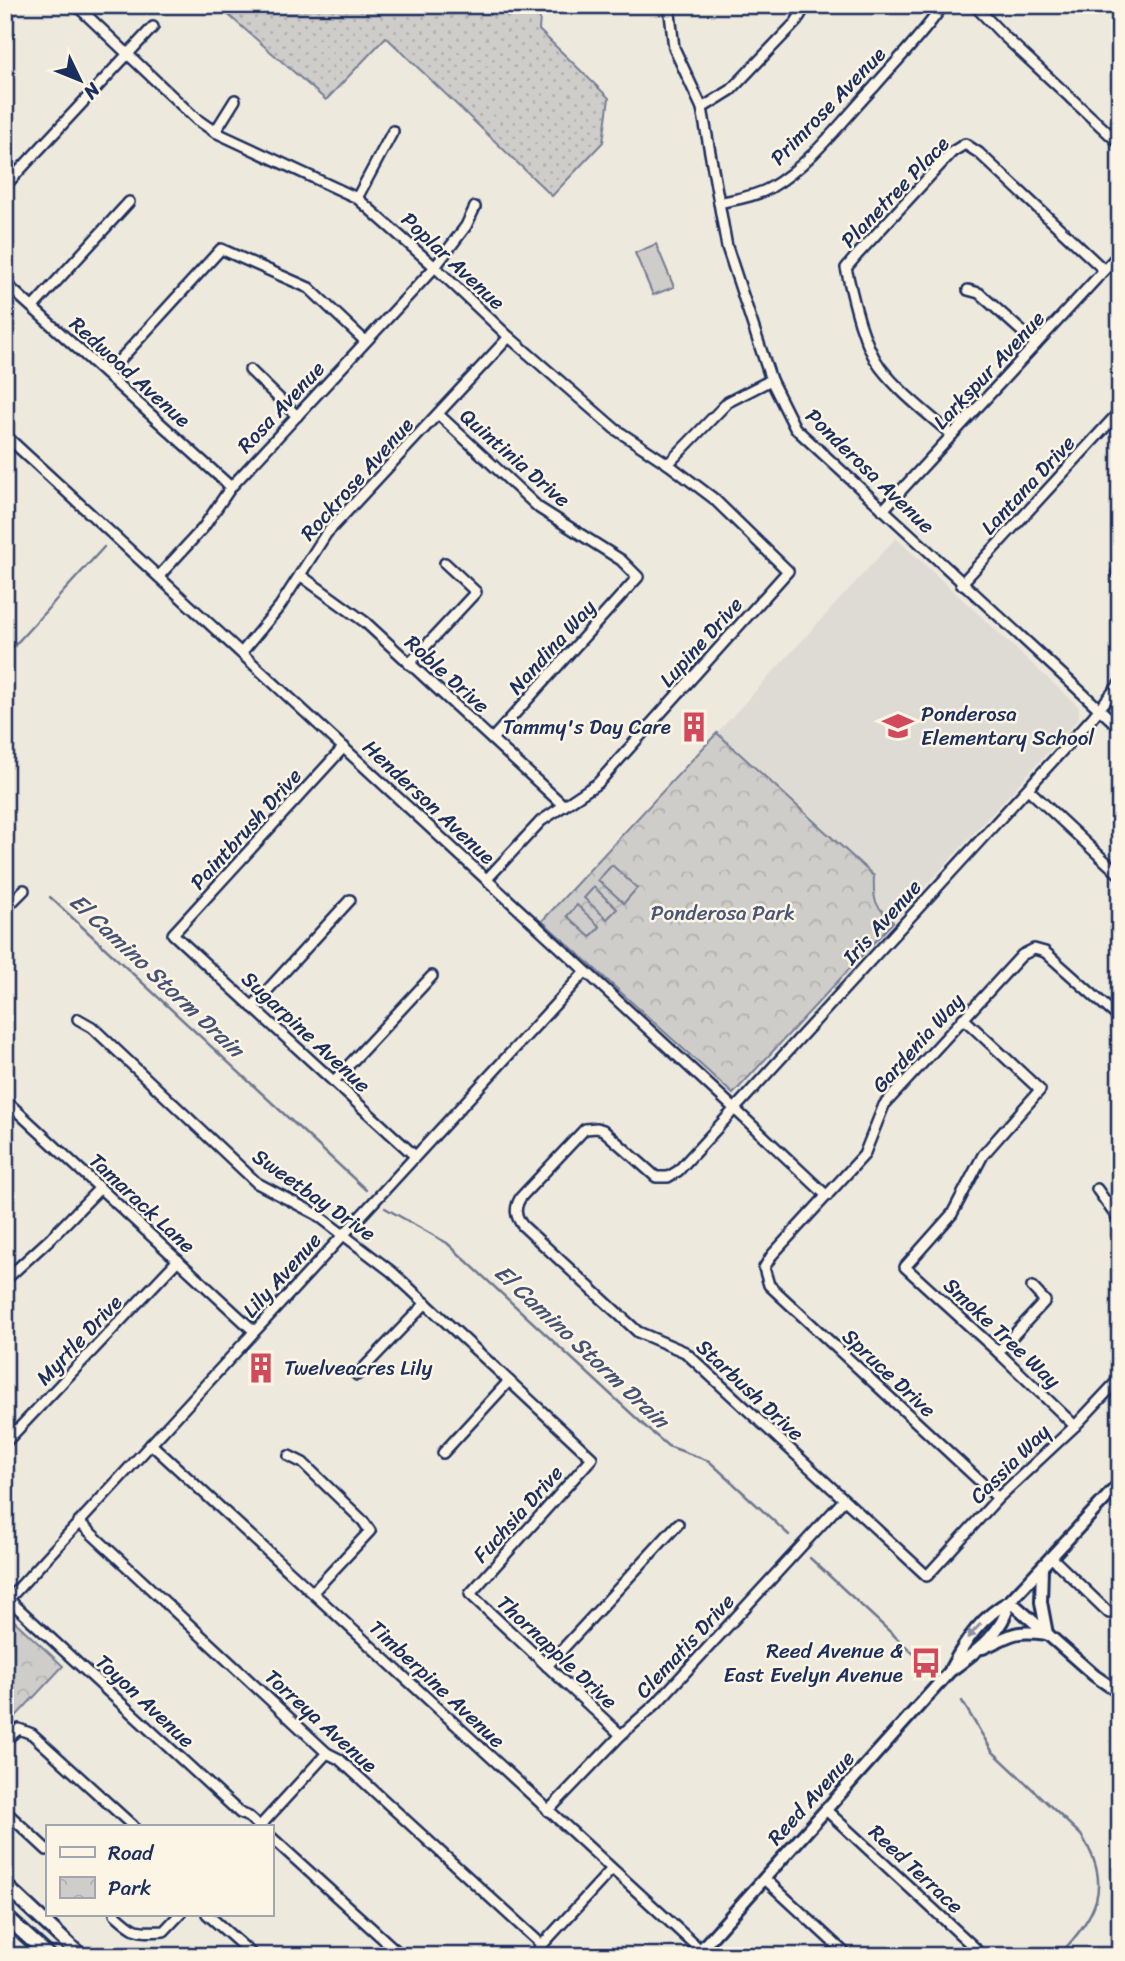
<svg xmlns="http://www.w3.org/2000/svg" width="1125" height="1961" viewBox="0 0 1125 1961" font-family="Sriracha,sans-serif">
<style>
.built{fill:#dedbd4}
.grass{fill:url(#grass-dots);stroke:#757e94;stroke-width:2}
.park{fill:url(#park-crowns);stroke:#757e94;stroke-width:2}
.garden{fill:#cfcdca;stroke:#757e94;stroke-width:2}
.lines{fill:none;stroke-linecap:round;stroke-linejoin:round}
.stream{stroke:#6c778f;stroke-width:2.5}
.minor-casing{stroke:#1b2f5e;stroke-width:14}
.major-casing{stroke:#1b2f5e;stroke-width:16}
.highway-casing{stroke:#1b2f5e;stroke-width:18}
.minor{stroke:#fcf5e5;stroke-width:9}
.major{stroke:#fcf5e5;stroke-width:10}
.highway{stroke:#fcf5e5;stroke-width:12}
.oneway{fill:#8c92a2}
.labels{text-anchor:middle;stroke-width:5;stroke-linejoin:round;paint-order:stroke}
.street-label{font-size:21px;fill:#1b2f5e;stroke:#fcf5e5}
.poi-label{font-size:21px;fill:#1b2f5e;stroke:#fcf5e5;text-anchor:start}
.park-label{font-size:21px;fill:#485679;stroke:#fcf5e5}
.water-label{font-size:23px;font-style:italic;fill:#445376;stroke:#fcf5e5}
</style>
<defs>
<pattern id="grass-dots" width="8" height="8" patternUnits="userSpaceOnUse" patternTransform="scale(1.75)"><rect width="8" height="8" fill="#cfcdca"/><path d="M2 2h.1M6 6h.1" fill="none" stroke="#b1b0b0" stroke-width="1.8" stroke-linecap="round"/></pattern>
<pattern id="park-crowns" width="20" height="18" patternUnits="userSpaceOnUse" patternTransform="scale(1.75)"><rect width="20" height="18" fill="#cfcdca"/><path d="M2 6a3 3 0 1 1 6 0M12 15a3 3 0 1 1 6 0" fill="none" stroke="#b1b0b0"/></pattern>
</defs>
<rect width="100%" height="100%" fill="#eee9dd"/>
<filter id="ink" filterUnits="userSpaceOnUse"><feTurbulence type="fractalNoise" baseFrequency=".0143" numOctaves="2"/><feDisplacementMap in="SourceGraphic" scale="14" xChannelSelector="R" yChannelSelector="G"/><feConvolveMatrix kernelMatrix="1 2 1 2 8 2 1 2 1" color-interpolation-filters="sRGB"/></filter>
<g filter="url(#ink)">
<!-- built -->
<polygon class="built" points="896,538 1079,707 1079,718 893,922 717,733"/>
<!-- grass -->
<polygon class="grass" points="217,5 541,5 539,30 609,98 603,142 552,196 386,37 326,100"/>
<!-- park -->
<g class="park">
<path d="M 717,733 L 874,876 C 873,901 874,905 893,922 L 733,1094 L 542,921 Z"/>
<polygon points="10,1617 63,1666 5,1728 5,1622"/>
</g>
<!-- garden -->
<g class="garden">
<polygon points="656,244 674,287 653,295 635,253"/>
<polygon points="612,865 637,888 624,903 598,880"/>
<polygon points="594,887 617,909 607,919 584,898"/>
<polygon points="577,905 600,927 590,937 567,916"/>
</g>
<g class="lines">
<!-- stream -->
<g class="stream">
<polyline points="5,656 104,547"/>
<polyline points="50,897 366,1190"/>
<polyline points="385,1208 447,1243 648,1429 668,1446 709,1461 789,1535"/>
<polyline points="810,1558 914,1654"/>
<path d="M 962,1701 L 992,1751 L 1081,1835 C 1114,1885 1096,1917 1058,1956"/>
</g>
<!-- minor casing -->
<g class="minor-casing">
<g id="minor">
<polyline points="76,5 195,118 215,132 357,198 435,267 509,337 615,429 668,464 713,498 788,571 598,783 541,821 487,879"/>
<polyline points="669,5 674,48 702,108 727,247 771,380 795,428 1120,728"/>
<polyline points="974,5 1004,36 1120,144"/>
<polyline points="702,108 731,90 796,22 802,12"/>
<polyline points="215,132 235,100"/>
<polyline points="5,186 153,27"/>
<polyline points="357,198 393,131"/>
<path d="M 719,203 C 736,199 754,197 770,188 C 811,164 842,121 874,87 C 897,60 923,35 943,5"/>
<polyline points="5,283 231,487"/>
<polyline points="968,290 979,293 1036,344"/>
<polyline points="33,307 129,202"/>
<polyline points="250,370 297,416"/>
<polyline points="107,374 221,249 309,288 365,341"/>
<polyline points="438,414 539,508 621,560 638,577 492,739"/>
<polyline points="5,435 723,1098 827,1196"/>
<path d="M 952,435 C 928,414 900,393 880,367 C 862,342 853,298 846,268 L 857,255 L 952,152 L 965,144 L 979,153 L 1104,270"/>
<polyline points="668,464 728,402 771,380"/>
<polyline points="883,510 1120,253"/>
<polyline points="1117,573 1120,574"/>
<polyline points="300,575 365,622 564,806"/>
<polyline points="159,576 203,528 231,487 435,267 466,226 475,207"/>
<polyline points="961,584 1120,411"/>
<polyline points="242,652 280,606 326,534 509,337"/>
<polyline points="409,664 476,592 445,563"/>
<path d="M 1120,683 L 1092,718 L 678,1171 L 668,1177 L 656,1177 L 603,1130 L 597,1128 L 585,1129 L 521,1197 C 514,1208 515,1216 523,1226 L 638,1332 L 685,1352 L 927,1576 L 998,1498 L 1075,1426 L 1120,1378"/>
<polyline points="344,747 173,934 415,1156"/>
<polyline points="1028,789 1120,875"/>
<polyline points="5,909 24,890"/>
<polyline points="252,1007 350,900"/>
<polyline points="963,1018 1040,1090 983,1155 952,1214 905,1267 998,1352 1075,1426"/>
<polyline points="78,1019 92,1027 257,1183 316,1214 392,1272 592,1458 470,1594 621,1735"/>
<polyline points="334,1081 432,976"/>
<polyline points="5,1100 254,1331"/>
<polyline points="1097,1189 1120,1222"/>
<polyline points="5,1280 51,1238 100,1188"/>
<polyline points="998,1352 1045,1301 1032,1287"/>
<polyline points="357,1375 426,1303"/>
<polyline points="5,1443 178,1260"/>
<polyline points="151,1444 707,1956"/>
<polyline points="443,1453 509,1381"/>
<polyline points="289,1456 303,1463 363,1521 370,1531 313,1592"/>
<polyline points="998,1498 769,1285 764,1268 772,1255 864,1155 884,1105 1022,955 1034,949 1045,952 1120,1019"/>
<polyline points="79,1522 327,1753 339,1759 542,1945"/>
<polyline points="1051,1557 1109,1613"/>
<polyline points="8,1599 240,1813 249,1817 259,1826"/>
<polyline points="5,1603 585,972"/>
<polyline points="547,1666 678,1524"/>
<polyline points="5,1740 19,1729 32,1734 133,1826"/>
<polyline points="826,1810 975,1948 980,1956"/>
<polyline points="5,1811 47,1850"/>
<polyline points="548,1811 621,1735 656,1704 843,1501"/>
<polyline points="260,1826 327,1753"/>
<polyline points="271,1837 402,1956"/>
<polyline points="765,1879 848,1956"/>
<path d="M 115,1914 C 136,1933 136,1932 164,1931 L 180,1914"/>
<polyline points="207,1914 254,1956"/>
<polyline points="532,1956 611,1870"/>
</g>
</g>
<!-- major casing -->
<g class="major-casing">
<g id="major">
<polyline points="1042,1568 1041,1602 1047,1634"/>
<polyline points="1010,1601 1095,1676 1120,1693"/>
<path d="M 983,1648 C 1014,1634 1012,1630 1047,1634"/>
<path d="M 951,1668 C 966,1640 982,1616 1010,1601 L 1120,1483"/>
<path d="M 695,1956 L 950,1671 C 977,1651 1002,1634 1010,1601"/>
</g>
</g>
<!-- highway casing -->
<g class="highway-casing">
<g id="highway">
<polyline points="5,1885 81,1956"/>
<polyline points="5,1916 49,1956"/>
</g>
</g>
<!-- minor -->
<use href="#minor" class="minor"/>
<!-- major -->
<use href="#major" class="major"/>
<!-- highway -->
<use href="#highway" class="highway"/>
</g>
<!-- one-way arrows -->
<defs><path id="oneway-solid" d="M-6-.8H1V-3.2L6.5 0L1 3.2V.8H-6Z" transform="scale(1.75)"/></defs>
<use class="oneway" href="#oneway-solid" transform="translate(974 1631) rotate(133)"/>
</g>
<!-- icons -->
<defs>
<g id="school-bare" transform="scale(2.415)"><path d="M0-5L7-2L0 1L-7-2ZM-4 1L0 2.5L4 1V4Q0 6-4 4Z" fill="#d1495b" stroke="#fcf5e5" stroke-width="2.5" paint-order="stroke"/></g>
<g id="building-bare" transform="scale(2.415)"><path d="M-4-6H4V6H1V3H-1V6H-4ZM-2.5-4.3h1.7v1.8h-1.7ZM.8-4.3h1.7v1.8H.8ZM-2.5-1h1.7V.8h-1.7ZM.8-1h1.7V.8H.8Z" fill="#d1495b" stroke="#fcf5e5" stroke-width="2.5" paint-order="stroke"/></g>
<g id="bus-bare" transform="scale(2.415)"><path d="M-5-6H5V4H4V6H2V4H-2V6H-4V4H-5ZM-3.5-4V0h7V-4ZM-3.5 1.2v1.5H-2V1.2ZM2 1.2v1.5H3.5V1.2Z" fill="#d1495b" stroke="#fcf5e5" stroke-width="2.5" paint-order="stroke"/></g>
</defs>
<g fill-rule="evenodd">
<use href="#school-bare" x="898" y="726"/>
<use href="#building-bare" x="694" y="727"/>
<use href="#building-bare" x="261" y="1368"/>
<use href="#bus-bare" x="926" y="1663"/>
</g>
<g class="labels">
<!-- street labels -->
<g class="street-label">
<text transform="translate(828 106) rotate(-46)" y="7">Primrose Avenue</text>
<text transform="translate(895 192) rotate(-46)" y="7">Planetree Place</text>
<text transform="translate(453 261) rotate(43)" y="7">Poplar Avenue</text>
<text transform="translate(989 370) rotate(-47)" y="7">Larkspur Avenue</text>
<text transform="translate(130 372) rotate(42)" y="7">Redwood Avenue</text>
<text transform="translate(281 407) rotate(-47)" y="7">Rosa Avenue</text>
<text transform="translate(515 458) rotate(41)" y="7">Quintinia Drive</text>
<text transform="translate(870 471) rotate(44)" y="7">Ponderosa Avenue</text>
<text transform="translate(357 479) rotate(-48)" y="7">Rockrose Avenue</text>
<text transform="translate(1028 485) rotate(-47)" y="7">Lantana Drive</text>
<text transform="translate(701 642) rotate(-48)" y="7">Lupine Drive</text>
<text transform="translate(552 647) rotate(-48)" y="7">Nandina Way</text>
<text transform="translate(447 674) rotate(42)" y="7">Roble Drive</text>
<text transform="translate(429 802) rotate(43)" y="7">Henderson Avenue</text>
<text transform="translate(246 829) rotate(-48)" y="7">Paintbrush Drive</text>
<text transform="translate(882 922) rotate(-48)" y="7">Iris Avenue</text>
<text transform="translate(306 1032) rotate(43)" y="7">Sugarpine Avenue</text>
<text transform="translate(918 1043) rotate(-48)" y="7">Gardenia Way</text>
<text transform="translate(314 1195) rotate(35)" y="7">Sweetbay Drive</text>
<text transform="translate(142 1203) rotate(43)" y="7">Tamarack Lane</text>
<text transform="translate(282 1275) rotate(-48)" y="7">Lily Avenue</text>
<text transform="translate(1002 1333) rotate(43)" y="7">Smoke Tree Way</text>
<text transform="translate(79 1340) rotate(-47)" y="7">Myrtle Drive</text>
<text transform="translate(889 1373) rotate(43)" y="7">Spruce Drive</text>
<text transform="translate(750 1390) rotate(43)" y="7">Starbush Drive</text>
<text transform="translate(1010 1464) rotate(-45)" y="7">Cassia Way</text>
<text transform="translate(518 1514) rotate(-48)" y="7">Fuchsia Drive</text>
<text transform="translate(685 1646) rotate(-47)" y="7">Clematis Drive</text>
<text transform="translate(557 1652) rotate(43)" y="7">Thornapple Drive</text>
<text transform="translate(437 1684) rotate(43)" y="7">Timberpine Avenue</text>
<text transform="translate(145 1701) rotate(43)" y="7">Toyon Avenue</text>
<text transform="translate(321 1721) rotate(42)" y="7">Torreya Avenue</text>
<text transform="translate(811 1798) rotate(-48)" y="7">Reed Avenue</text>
<text transform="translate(916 1869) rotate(43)" y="7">Reed Terrace</text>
</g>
<!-- poi labels -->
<g class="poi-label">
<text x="921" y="721">Ponderosa<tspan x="921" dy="24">Elementary School</tspan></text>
<text x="671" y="734" text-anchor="end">Tammy's Day Care</text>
<text x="284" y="1375">Twelveacres Lily</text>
<text x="903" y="1658" text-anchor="end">Reed Avenue &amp;<tspan x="903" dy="24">East Evelyn Avenue</tspan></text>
</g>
<!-- park labels -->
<g class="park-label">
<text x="723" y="920">Ponderosa Park</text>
</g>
<!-- water labels -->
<g class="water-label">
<text transform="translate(157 975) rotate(43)" y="8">El Camino Storm Drain</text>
<text transform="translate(582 1346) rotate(43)" y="8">El Camino Storm Drain</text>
</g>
</g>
<!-- margin -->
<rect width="1125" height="1961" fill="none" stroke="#fcf5e5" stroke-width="28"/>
<rect x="14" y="14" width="1097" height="1933" fill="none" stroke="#1b2f5e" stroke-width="2.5" filter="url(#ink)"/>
<!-- legend -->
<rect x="46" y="1825" width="228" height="91" fill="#fcf5e5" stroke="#a2a6af" stroke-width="2"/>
<rect x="60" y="1847" width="35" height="10" fill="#fcf5e5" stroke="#a2a6af" stroke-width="2"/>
<text x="108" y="1860" font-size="21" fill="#1b2f5e">Road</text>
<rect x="60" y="1877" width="35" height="21" fill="url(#park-crowns)" stroke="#a2a6af" stroke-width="2"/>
<text x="108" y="1895" font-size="21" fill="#1b2f5e">Park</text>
<!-- north arrow -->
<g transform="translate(80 80) rotate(133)" stroke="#fcf5e5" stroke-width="5" paint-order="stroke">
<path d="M0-5L12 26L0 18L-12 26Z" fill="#1b2f5e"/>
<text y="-10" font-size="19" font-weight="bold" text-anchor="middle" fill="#1b2f5e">N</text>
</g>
</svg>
